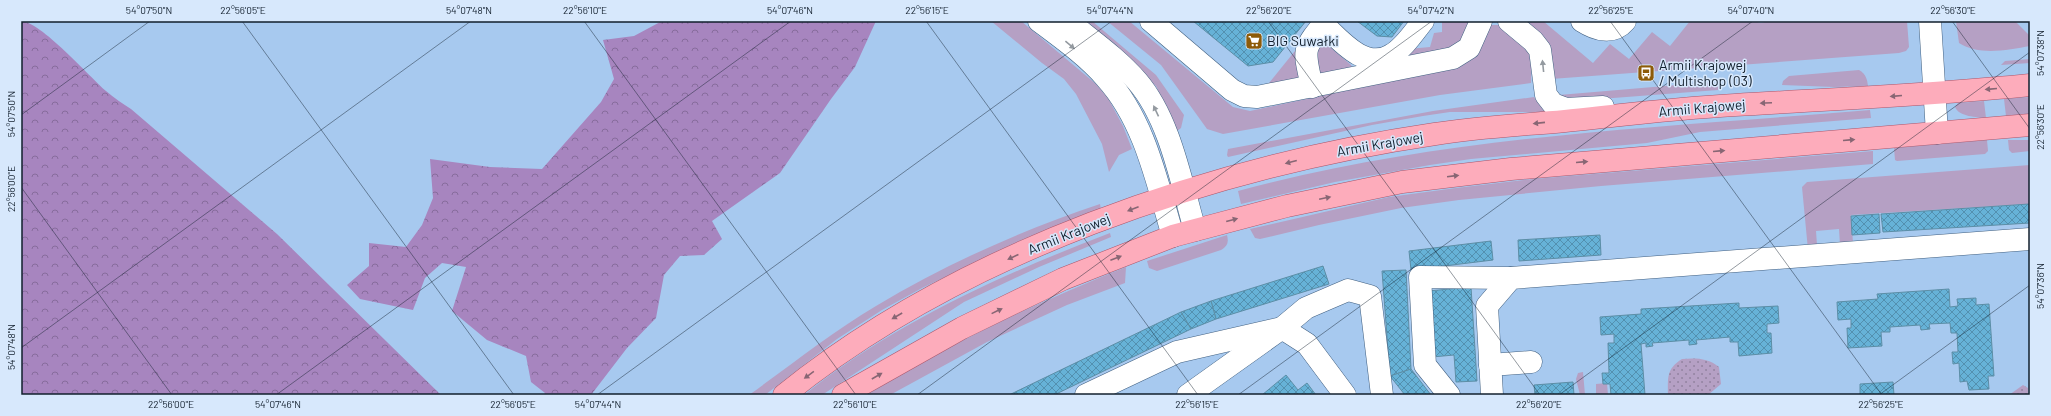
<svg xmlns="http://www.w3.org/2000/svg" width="2051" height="416" viewBox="0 0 2051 416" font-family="Barlow,sans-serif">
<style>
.green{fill:#b5a0c4}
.forest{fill:url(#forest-crowns)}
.park{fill:url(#park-dots)}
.building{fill:url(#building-cross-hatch);stroke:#5c8ea6}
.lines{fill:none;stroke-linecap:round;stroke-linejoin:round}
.minor-casing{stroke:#416081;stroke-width:23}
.major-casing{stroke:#aa566b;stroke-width:23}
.minor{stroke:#fff;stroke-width:22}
.major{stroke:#fdacbb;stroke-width:22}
.oneway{fill:#949aa0}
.oneway2{fill:#886674}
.ticks{fill:none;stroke:#121f2d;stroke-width:1;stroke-opacity:0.45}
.labels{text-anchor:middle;stroke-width:3;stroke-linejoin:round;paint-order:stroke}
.poi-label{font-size:14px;fill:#121f2d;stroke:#d7e8fc;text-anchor:start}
.street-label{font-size:14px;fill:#121f2d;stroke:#d7e8fc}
.neatline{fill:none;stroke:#121f2d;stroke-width:1.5}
.ticks-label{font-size:10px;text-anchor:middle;fill:#121f2d}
</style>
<defs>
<pattern id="forest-crowns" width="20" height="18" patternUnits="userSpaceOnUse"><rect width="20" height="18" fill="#a785bf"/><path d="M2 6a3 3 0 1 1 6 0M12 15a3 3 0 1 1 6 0" fill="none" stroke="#876c9c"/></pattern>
<pattern id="park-dots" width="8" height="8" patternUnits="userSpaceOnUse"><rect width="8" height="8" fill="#b5a0c4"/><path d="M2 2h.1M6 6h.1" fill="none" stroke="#9282a0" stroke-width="1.8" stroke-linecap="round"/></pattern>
<pattern id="building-cross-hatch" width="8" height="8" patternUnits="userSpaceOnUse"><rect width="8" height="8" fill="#66b2d7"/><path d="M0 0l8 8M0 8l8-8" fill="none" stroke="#5390af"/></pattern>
</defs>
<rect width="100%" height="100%" fill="#a7c9ef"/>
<!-- green -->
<g class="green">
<polygon points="991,21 1021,21 1096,84 1108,98 1123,126 1132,149 1119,155 1109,172 1102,144 1076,94 1064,79 1042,63"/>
<polygon points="1078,21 1092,21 1156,75 1184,115 1181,128 1173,134 1172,123 1156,86"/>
<polygon points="1107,21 1129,21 1233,107 1250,111 1437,71 1491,25 1500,25 1532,54 1531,83 1440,95 1223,134 1207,129 1161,65"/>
<polygon points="1448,21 1470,21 1469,31 1457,46 1396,61 1408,49 1430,47 1434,33 1442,32 1442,22"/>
<polygon points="1521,21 1543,21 1593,63 1610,44 1629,59 1652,32 1670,46 1690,21 1753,21 1761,23 1769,21 1907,21 1909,47 1906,51 1899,53 1551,79"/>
<path d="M 1956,21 L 2015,21 L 2030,36 L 2030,46 C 2008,50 1979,56 1959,43 Z"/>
<polygon points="1319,41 1323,41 1351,65 1353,70 1318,77 1315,72"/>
<polygon points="1299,46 1305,79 1265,88"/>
<polygon points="2030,59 2030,63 2001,65 2005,61"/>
<path d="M 1859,70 C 1866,74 1867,79 1868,86 L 1834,87 L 1782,85 L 1783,81 L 1789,76 Z"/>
<polygon points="1712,82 1719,86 1718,90 1574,101 1559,95"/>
<polygon points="1534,97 1545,112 1450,112 1423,116 1372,125 1228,157 1227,155 1228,149 1433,111"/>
<polygon points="2030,97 2030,114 2006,116 2004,99"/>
<path d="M 1984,101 L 1986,118 C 1977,117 1959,117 1955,107 L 1958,103 Z"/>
<path d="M 1870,110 L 1871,118 L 1700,132 L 1647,143 L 1471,159 L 1430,165 L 1335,182 L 1241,204 L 1238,191 C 1444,135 1658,128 1870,110 Z"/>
<polygon points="1987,140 1988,151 1985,154 1897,161 1895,160 1894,148"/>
<polygon points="2008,140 2030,140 2030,151 2012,153 2009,150"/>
<polygon points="1873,151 1873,164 1601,186 1459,200 1401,208 1319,225 1260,239 1255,238 1250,229 1389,197 1456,188 1533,179"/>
<polygon points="2030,165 2030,230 2027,204 1851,215 1853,243 1840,245 1839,229 1816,231 1817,245 1808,250 1802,187 1807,182"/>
<path d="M 1100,204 L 1101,209 L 1024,239 L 922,288 L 882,310 L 837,339 L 765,395 L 749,395 C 791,365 832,332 876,306 C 946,264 1022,230 1100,204 Z"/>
<path d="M 1110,233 L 1111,237 L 1039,267 L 964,302 L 822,395 L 804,395 C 894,323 1003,274 1110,233 Z"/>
<path d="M 1227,235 C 1229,243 1227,246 1221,250 L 1157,271 L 1149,268 L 1147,261 Z"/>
<path d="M 1126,267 L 1125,283 L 1067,305 L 987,342 L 890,395 L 867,395 C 948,344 1036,303 1126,267 Z"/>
<polygon points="1583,372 1585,395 1580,395 1576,379 1578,373"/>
<polygon points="1607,383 1608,395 1596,395 1596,384"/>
</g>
<!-- forest -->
<g class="forest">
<path d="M 21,21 C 40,21 90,77 106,91 C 114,98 123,104 131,109 L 277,234 L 441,395 L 21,395 Z"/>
<polygon points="662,21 876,21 855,67 831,99 780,173 712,221 722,239 704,255 680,256 664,275 656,318 627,348 591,395 544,395 545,393 531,382 526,356 487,340 452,311 466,267 442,263 425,278 413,310 360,299 347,285 369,266 369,243 406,247 422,225 433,198 430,159 490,167 542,169 601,102 614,79 603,40 634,36"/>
</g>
<!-- park -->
<g class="park">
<path d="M 1682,359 C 1696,358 1708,358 1719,367 L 1721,384 L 1708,395 L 1668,395 C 1668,378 1666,369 1682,359 Z"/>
<polygon points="2023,385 2028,388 2028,395 2009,395"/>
</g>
<!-- building -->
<g class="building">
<polygon points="1193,21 1306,21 1273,62 1248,66"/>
<polygon points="1357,21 1404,21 1392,37 1377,36"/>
<polygon points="2029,204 2030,223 1883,232 1881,214"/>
<polygon points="1879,214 1880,233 1852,235 1851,216"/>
<polygon points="1600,235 1601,255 1519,261 1518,240"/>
<polygon points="1491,241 1493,260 1411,270 1409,251"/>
<polygon points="1323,266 1329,284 1216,319 1211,301"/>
<polygon points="1406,270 1411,369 1390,376 1382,271"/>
<polygon points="1471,287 1477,381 1456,382 1454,355 1432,357 1428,291"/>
<polygon points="1949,289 1950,307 1958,306 1957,299 1976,298 1976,305 1989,304 1994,376 1988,376 1989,389 1969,390 1967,381 1960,382 1959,363 1953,364 1952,352 1958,352 1957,333 1951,333 1950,323 1929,324 1930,329 1921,330 1920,325 1890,327 1890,332 1881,332 1882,346 1848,348 1847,328 1851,328 1851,319 1838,320 1837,302 1878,299 1877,294"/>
<polygon points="1211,301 1216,319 1191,329 1181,312"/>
<polygon points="1739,303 1739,308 1778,306 1779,323 1767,324 1767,333 1771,333 1772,353 1739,356 1738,342 1730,342 1730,337 1696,340 1697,344 1689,345 1689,340 1652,343 1653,346 1646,347 1646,343 1641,344 1645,395 1611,395 1610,384 1603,384 1602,373 1609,373 1608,343 1614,343 1614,334 1601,335 1600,317 1641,314 1641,309"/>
<polygon points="1181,312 1191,329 1054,395 1009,395"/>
<polygon points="1411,369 1431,395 1405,395 1390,376"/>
<polygon points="1286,375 1298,390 1307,383 1316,395 1262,395"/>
<polygon points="1573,382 1574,395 1535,395 1534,385"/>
<polygon points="1893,382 1894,395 1860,395 1860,384"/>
</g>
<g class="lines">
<!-- minor casing -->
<g class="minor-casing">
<g id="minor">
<path d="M 1039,21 C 1063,39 1087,56 1106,78 C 1145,121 1157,183 1173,236"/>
<path d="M 1068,21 C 1091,40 1117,58 1137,81 C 1170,119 1181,182 1195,230"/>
<polyline points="1151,21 1232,90 1244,96 1257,97 1453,58 1469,48 1481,21"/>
<polyline points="1509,21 1533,41 1540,50 1546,95 1553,104 1566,109 1603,107"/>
<path d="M 1582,21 C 1596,30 1613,35 1625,21"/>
<polyline points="1930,21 1937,133"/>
<path d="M 1323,24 C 1340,40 1365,71 1391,55 C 1404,48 1414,32 1423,21"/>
<path d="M 1312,87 C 1304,49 1301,51 1326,21"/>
<polyline points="1490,365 1531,362"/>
<polyline points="1086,395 1177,352 1282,328 1306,308 1348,290 1370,296 1382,395"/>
<polyline points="1188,395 1282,328 1307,344 1345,395"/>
<polyline points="1449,395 1425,365 1420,277 1511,278"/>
<polyline points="1492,395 1487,306 1511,278 2030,239"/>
</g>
</g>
<!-- major casing -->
<g class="major-casing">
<g id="major">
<path d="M 784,395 C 961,252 1211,167 1435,134 C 1478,127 1522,125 1565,121 C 1622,115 1679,108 1735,105 C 1834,99 1932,95 2030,85"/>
<polyline points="843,395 962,328 1063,279 1173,236 1287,206 1402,182 1511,169 2030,125"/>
</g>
</g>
<!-- minor -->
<use href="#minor" class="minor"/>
<!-- major -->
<use href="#major" class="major"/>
</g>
<!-- one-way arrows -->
<defs><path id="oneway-solid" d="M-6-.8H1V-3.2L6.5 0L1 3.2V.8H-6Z"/></defs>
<g class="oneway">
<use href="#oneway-solid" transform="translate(1070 45) rotate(40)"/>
<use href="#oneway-solid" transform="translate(1543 66) rotate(-96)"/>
<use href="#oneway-solid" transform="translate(1156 111) rotate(-115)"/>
</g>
<g class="oneway2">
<use href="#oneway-solid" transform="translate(1991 89) rotate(175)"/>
<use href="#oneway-solid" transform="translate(1896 96) rotate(175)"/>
<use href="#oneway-solid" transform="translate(1766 103) rotate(177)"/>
<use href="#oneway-solid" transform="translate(1539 123) rotate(174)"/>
<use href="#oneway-solid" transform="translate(1849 140) rotate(-5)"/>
<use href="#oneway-solid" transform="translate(1719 151) rotate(-5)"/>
<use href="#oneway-solid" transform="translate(1291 162) rotate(165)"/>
<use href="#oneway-solid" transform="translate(1582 162) rotate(-5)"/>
<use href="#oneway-solid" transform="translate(1453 176) rotate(-7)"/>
<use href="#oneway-solid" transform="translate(1325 198) rotate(-12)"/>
<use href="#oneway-solid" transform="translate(1133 209) rotate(159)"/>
<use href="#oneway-solid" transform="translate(1232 220) rotate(-15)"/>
<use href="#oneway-solid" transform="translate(1013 257) rotate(155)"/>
<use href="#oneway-solid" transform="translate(1116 258) rotate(-21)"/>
<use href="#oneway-solid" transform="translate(997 311) rotate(-26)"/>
<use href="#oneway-solid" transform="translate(897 316) rotate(150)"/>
<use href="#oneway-solid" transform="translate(809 375) rotate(144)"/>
<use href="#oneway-solid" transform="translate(877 376) rotate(-30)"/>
</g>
<!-- ticks -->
<path class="ticks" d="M 242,21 L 514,395M 584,21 L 856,395M 926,21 L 1198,395M 1268,21 L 1540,395M 1610,21 L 1882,395M 1952,21 L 2030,129M 21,115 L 150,21M 21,187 L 172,395M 21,348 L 471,21M 276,395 L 791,21M 597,395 L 1112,21M 917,395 L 1432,21M 1238,395 L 1753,21M 1559,395 L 2030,52M 1879,395 L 2030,285"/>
<!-- icons -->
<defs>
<g id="supermarket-square" transform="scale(0.9)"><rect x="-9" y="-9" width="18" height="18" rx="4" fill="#8d5b08" stroke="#d7e8fc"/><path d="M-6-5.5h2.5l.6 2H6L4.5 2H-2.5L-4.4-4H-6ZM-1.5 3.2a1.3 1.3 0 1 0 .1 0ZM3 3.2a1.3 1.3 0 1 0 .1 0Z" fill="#fff"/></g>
<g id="bus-square" transform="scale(0.9)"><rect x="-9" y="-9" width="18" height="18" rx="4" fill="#8d5b08" stroke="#d7e8fc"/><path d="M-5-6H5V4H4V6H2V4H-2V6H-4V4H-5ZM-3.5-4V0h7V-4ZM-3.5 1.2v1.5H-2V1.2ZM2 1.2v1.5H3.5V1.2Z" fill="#fff"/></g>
</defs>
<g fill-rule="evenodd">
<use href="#supermarket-square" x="1254" y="41"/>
<use href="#bus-square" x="1646" y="73"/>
</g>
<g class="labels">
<!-- poi labels -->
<g class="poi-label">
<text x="1267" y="46">BIG Suwałki</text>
<text x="1659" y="70">Armii Krajowej<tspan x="1659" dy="16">/ Multishop (03)</tspan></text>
</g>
<!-- street labels -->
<g class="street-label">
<text transform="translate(1702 108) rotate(-5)" y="5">Armii Krajowej</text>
<text transform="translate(1380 144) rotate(-10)" y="5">Armii Krajowej</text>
<text transform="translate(1069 234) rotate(-22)" y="5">Armii Krajowej</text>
</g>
</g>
<!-- border -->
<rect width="2051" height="416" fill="none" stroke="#d7e8fc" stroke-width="44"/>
<rect x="22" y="22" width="2007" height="372" class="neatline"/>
<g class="ticks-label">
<text x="149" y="14">54°07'50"N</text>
<text x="243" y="14">22°56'05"E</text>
<text x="469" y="14">54°07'48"N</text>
<text x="585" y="14">22°56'10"E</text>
<text x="790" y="14">54°07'46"N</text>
<text x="927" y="14">22°56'15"E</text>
<text x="1110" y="14">54°07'44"N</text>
<text x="1269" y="14">22°56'20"E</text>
<text x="1431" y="14">54°07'42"N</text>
<text x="1611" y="14">22°56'25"E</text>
<text x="1751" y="14">54°07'40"N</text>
<text x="1953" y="14">22°56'30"E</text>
<text transform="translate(2040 53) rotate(-90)" y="4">54°07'38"N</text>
<text transform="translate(11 114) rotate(-90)" y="4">54°07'50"N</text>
<text transform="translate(2040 127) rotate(-90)" y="4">22°56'30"E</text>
<text transform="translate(11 189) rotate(-90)" y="4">22°56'00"E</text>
<text transform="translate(2040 286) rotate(-90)" y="4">54°07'36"N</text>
<text transform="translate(11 347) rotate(-90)" y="4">54°07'48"N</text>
<text x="171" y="408">22°56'00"E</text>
<text x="278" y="408">54°07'46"N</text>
<text x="513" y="408">22°56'05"E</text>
<text x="598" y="408">54°07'44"N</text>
<text x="855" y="408">22°56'10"E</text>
<text x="1197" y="408">22°56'15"E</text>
<text x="1539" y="408">22°56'20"E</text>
<text x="1881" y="408">22°56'25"E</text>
</g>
</svg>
